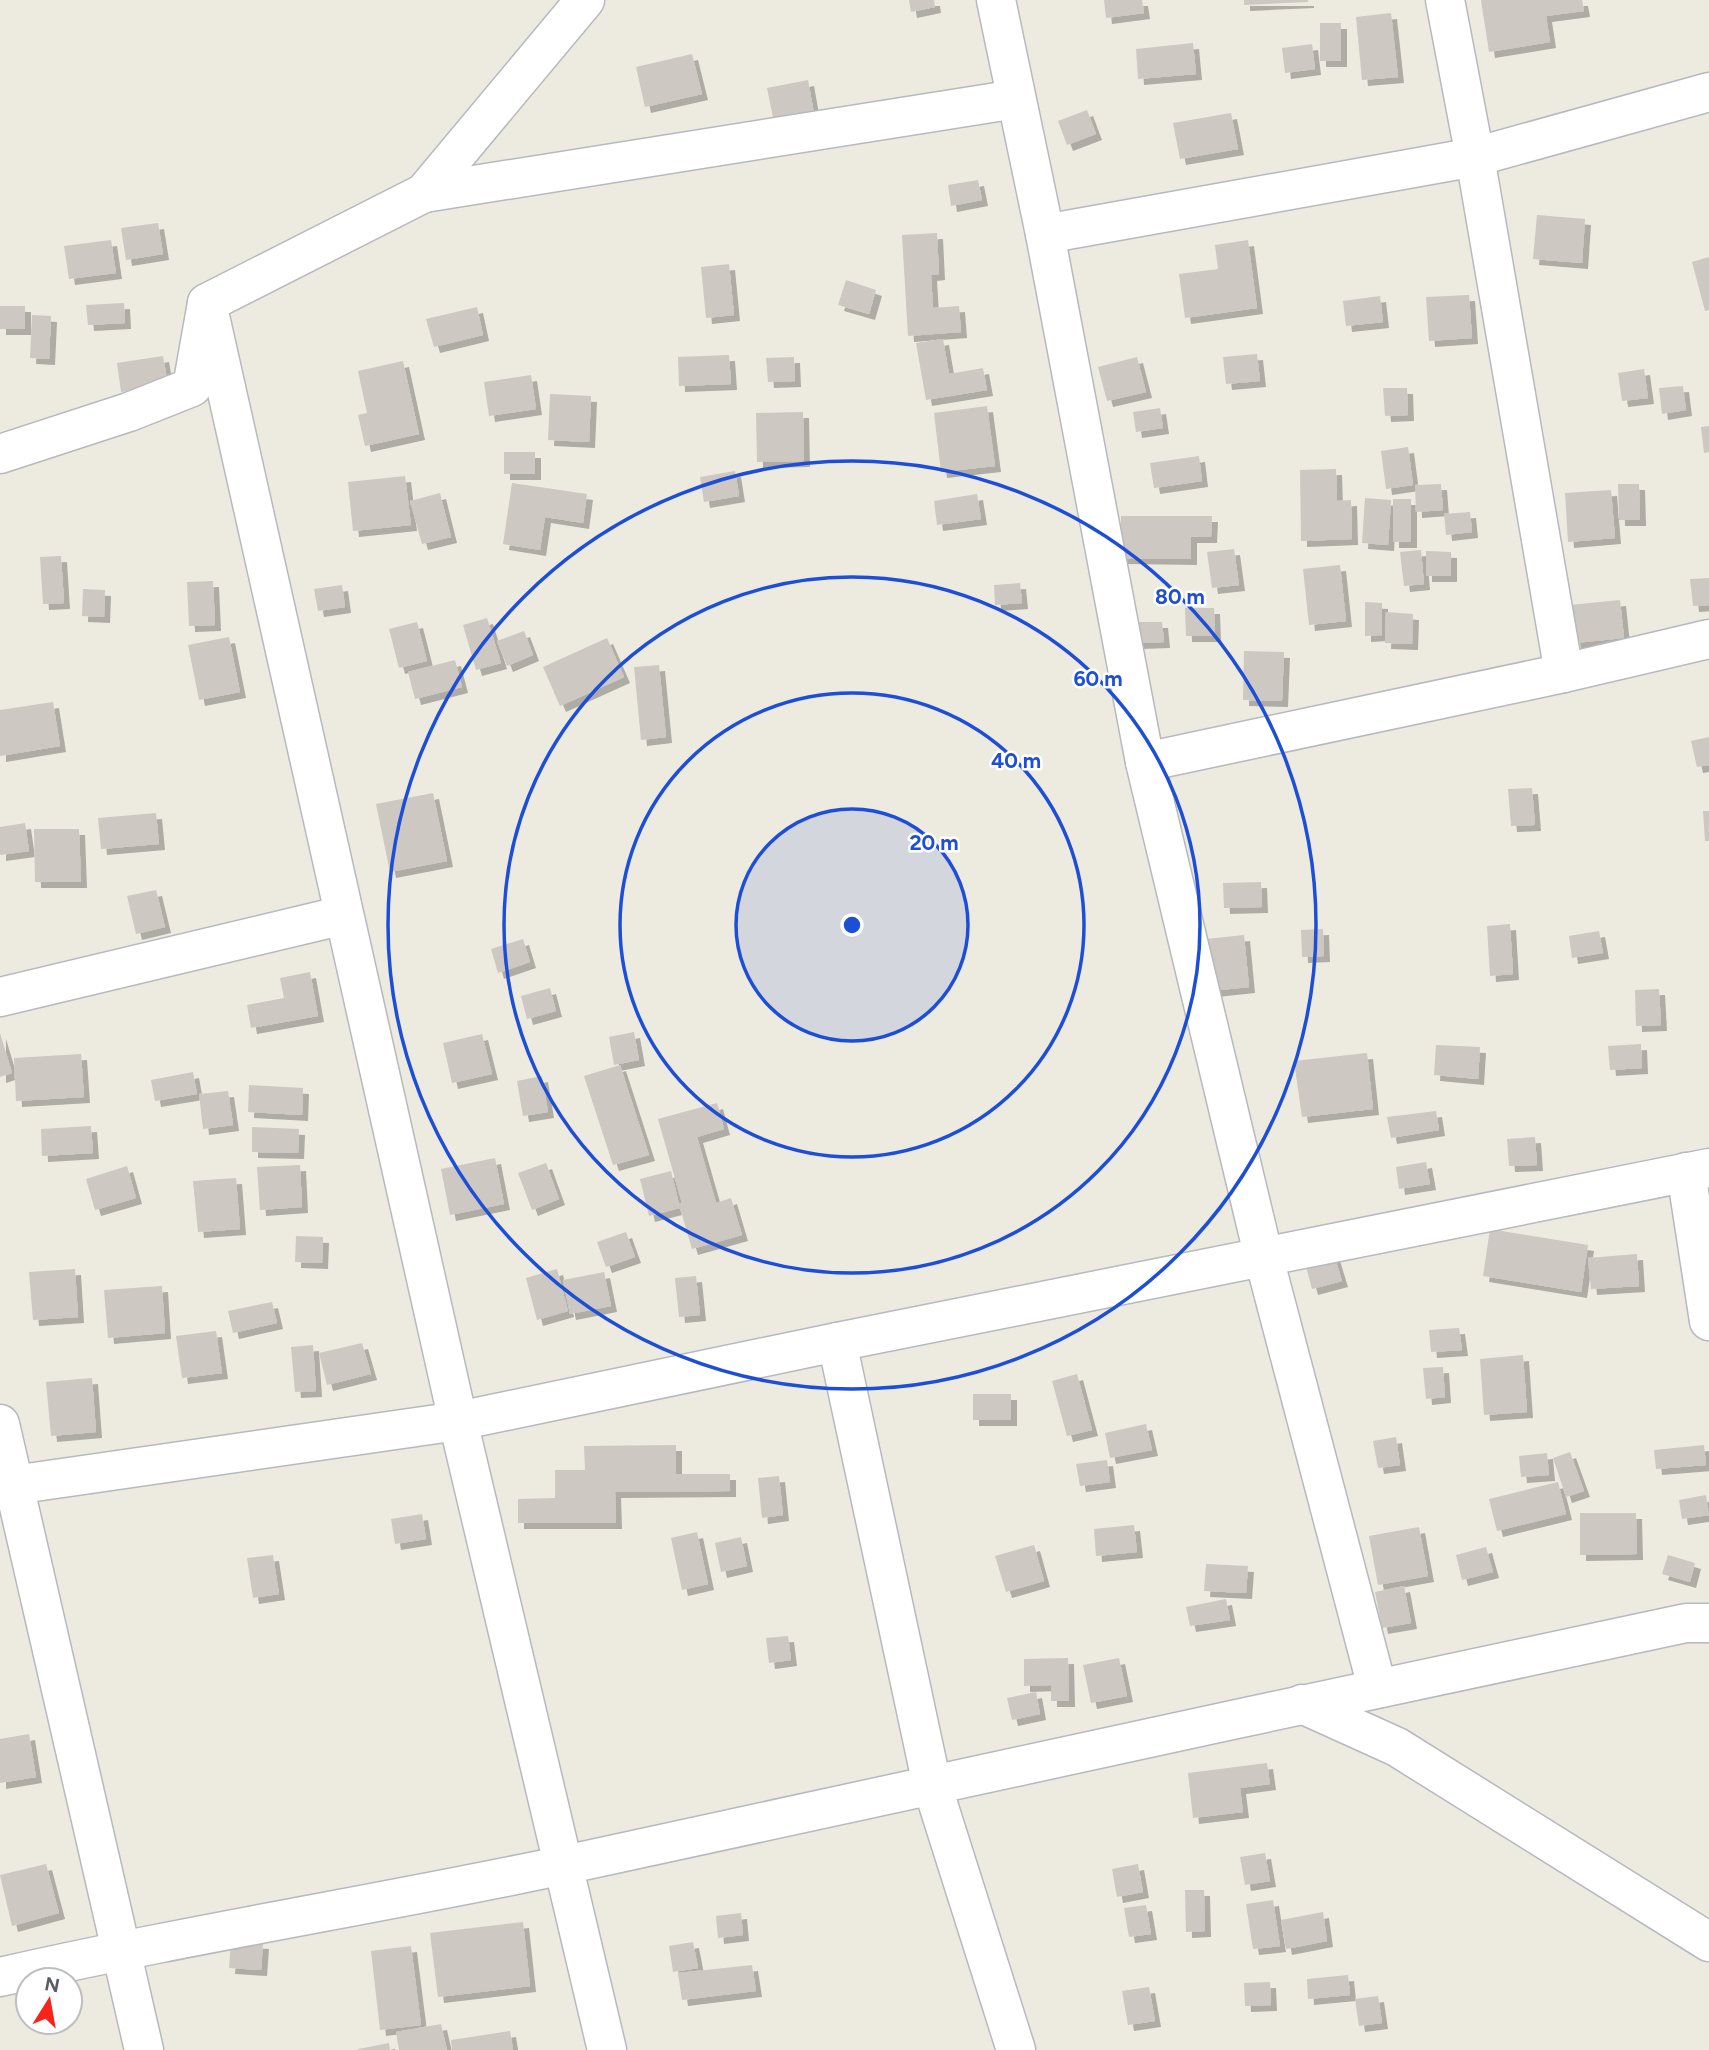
<svg xmlns="http://www.w3.org/2000/svg" width="1709" height="2050" viewBox="0 0 1709 2050" font-family="Figtree,sans-serif">
<style>
.building{fill:#cdc8c1;filter:url(#shadow)}
.lines{fill:none;stroke-linecap:round;stroke-linejoin:round}
.street-casing{stroke:#b6b9be;stroke-width:41}
.street{stroke:#fff;stroke-width:38}
.ring{fill:none;stroke:#1d4ed8;stroke-width:3.5}
.centre{fill:#1d4ed8;stroke:#fff;stroke-width:3.5}
.ring-label{font-size:21px;text-anchor:middle;font-weight:bold;fill:#1d4ed8;stroke:#fff;stroke-width:5;stroke-linejoin:round;paint-order:stroke}
</style>
<defs>
<filter id="shadow"><feDropShadow dx="6" dy="6" stdDeviation="0" flood-color="#0004"/></filter>
</defs>
<rect width="100%" height="100%" fill="#edeae0"/>
<!-- building -->
<g class="building">
<polygon points="909,0 934,0 935,7 911,12"/>
<polygon points="1104,0 1142,0 1144,13 1106,18"/>
<polygon points="1244,0 1308,0 1308,2 1244,5"/>
<polygon points="1481,0 1582,0 1584,11 1546,16 1550,42 1489,52"/>
<polygon points="1391,13 1398,77 1362,80 1356,17"/>
<rect x="1320" y="23" width="21" height="38"/>
<polygon points="1193,43 1196,74 1138,79 1136,49"/>
<polygon points="1312,44 1315,69 1285,73 1282,48"/>
<polygon points="692,54 702,94 645,107 636,67"/>
<polygon points="808,80 816,125 776,132 767,88"/>
<polygon points="1087,110 1096,134 1067,145 1058,121"/>
<polygon points="1231,113 1238,149 1180,159 1173,123"/>
<polygon points="978,180 982,200 951,206 948,185"/>
<polygon points="1537,215 1585,219 1582,263 1533,259"/>
<polygon points="158,223 163,254 126,260 121,228"/>
<polygon points="937,233 939,274 931,275 933,308 959,306 961,332 908,336 902,235"/>
<polygon points="111,240 116,273 69,279 64,246"/>
<polygon points="1248,240 1257,308 1185,318 1179,274 1218,269 1215,245"/>
<polygon points="1709,257 1709,310 1705,311 1692,262"/>
<polygon points="729,264 734,315 706,318 701,267"/>
<polygon points="846,280 876,290 869,314 838,305"/>
<polygon points="1469,295 1472,338 1429,341 1426,297"/>
<polygon points="1380,296 1383,322 1346,326 1343,301"/>
<polygon points="124,303 125,323 88,325 86,305"/>
<rect x="0" y="306" width="25" height="23"/>
<polygon points="477,307 483,335 434,347 426,319"/>
<polygon points="32,315 51,316 49,359 30,358"/>
<polygon points="943,339 949,374 983,368 987,390 926,400 916,343"/>
<polygon points="1257,354 1260,381 1226,384 1223,357"/>
<polygon points="729,355 731,384 679,386 678,357"/>
<polygon points="163,356 168,385 121,392 117,363"/>
<polygon points="794,357 795,381 768,382 766,358"/>
<polygon points="1137,357 1146,392 1107,401 1098,367"/>
<polygon points="403,361 419,434 365,446 358,415 367,413 358,371"/>
<polygon points="1644,369 1648,398 1622,401 1618,373"/>
<polygon points="531,375 536,409 489,416 484,382"/>
<polygon points="1683,386 1686,410 1662,414 1659,388"/>
<polygon points="1383,388 1407,388 1408,415 1385,416"/>
<polygon points="550,394 591,396 589,442 548,440"/>
<polygon points="987,406 995,466 941,472 934,413"/>
<polygon points="1160,408 1163,428 1136,432 1133,412"/>
<polygon points="803,412 804,461 757,462 756,413"/>
<polygon points="1709,426 1709,452 1704,453 1701,427"/>
<polygon points="1408,447 1413,485 1386,489 1381,451"/>
<rect x="504" y="452" width="31" height="22"/>
<polygon points="1199,456 1202,481 1154,488 1150,463"/>
<polygon points="1336,469 1337,501 1351,500 1352,539 1301,541 1300,470"/>
<polygon points="735,471 739,496 704,502 700,477"/>
<polygon points="405,476 411,525 353,531 348,482"/>
<polygon points="512,483 587,494 583,523 545,517 540,550 503,544"/>
<polygon points="1441,484 1443,510 1416,512 1415,485"/>
<polygon points="1618,484 1639,484 1640,520 1619,520"/>
<polygon points="1611,490 1615,538 1568,542 1565,493"/>
<polygon points="440,493 451,537 422,544 410,501"/>
<polygon points="977,494 981,519 937,525 934,501"/>
<polygon points="1365,498 1391,500 1388,545 1362,543"/>
<rect x="1393" y="499" width="18" height="43"/>
<polygon points="1470,512 1472,532 1446,535 1444,514"/>
<polygon points="1121,516 1212,516 1211,537 1191,537 1191,559 1121,558"/>
<polygon points="1234,549 1239,585 1212,588 1207,552"/>
<polygon points="1421,550 1424,584 1404,586 1400,552"/>
<polygon points="1426,551 1451,552 1451,576 1426,576"/>
<polygon points="61,556 64,603 43,604 40,557"/>
<polygon points="1340,565 1346,621 1309,625 1303,569"/>
<polygon points="1709,578 1709,605 1693,606 1690,579"/>
<polygon points="213,581 215,625 189,626 187,582"/>
<polygon points="1020,583 1022,603 995,605 994,585"/>
<polygon points="342,585 345,607 318,611 314,589"/>
<polygon points="83,589 105,590 104,617 82,616"/>
<polygon points="1620,600 1624,638 1575,643 1570,605"/>
<polygon points="1365,602 1382,603 1382,635 1365,636"/>
<polygon points="1185,608 1214,608 1215,636 1186,636"/>
<polygon points="1386,612 1413,614 1412,644 1385,643"/>
<polygon points="487,618 501,663 476,670 463,625"/>
<polygon points="417,622 427,661 399,668 389,629"/>
<polygon points="1133,622 1162,622 1164,642 1134,643"/>
<polygon points="524,631 533,655 507,666 497,641"/>
<polygon points="229,637 240,692 199,700 188,645"/>
<polygon points="607,638 624,677 560,706 543,667"/>
<polygon points="1244,651 1284,652 1282,701 1243,700"/>
<polygon points="455,660 462,687 415,699 408,672"/>
<polygon points="659,665 666,737 641,740 634,667"/>
<polygon points="53,702 60,746 0,756 0,710"/>
<polygon points="1709,737 1709,765 1697,767 1691,741"/>
<polygon points="1532,788 1535,825 1511,826 1508,789"/>
<polygon points="433,793 447,861 390,872 376,804"/>
<polygon points="1703,811 1709,811 1709,841 1705,841"/>
<polygon points="156,813 159,844 101,849 98,818"/>
<polygon points="25,823 29,851 0,855 0,827"/>
<polygon points="34,829 79,829 81,882 35,882"/>
<polygon points="1261,882 1262,907 1224,908 1223,883"/>
<polygon points="156,890 165,927 136,934 127,896"/>
<polygon points="1510,924 1513,974 1490,976 1487,926"/>
<polygon points="1323,929 1324,956 1302,957 1301,930"/>
<polygon points="1599,931 1603,953 1572,958 1569,936"/>
<polygon points="1244,935 1249,987 1202,992 1197,940"/>
<polygon points="523,939 530,962 498,973 491,949"/>
<polygon points="310,972 318,1016 251,1028 247,1005 284,998 280,978"/>
<polygon points="550,988 556,1011 527,1019 521,996"/>
<polygon points="1659,989 1661,1025 1636,1026 1635,990"/>
<polygon points="634,1032 639,1060 614,1065 609,1037"/>
<polygon points="0,1033 12,1073 0,1077"/>
<polygon points="482,1034 492,1074 452,1083 443,1043"/>
<polygon points="1641,1044 1642,1068 1610,1070 1608,1046"/>
<polygon points="1436,1045 1480,1047 1478,1079 1434,1075"/>
<polygon points="1367,1053 1373,1109 1302,1117 1294,1061"/>
<polygon points="81,1054 84,1097 16,1101 14,1058"/>
<polygon points="620,1065 649,1155 613,1165 584,1076"/>
<polygon points="193,1072 197,1094 155,1101 151,1080"/>
<polygon points="542,1076 548,1112 523,1116 517,1081"/>
<polygon points="249,1085 303,1088 302,1115 248,1112"/>
<polygon points="228,1091 233,1125 203,1129 199,1094"/>
<polygon points="717,1103 724,1129 697,1137 716,1203 731,1198 742,1235 692,1249 680,1208 649,1216 640,1179 671,1171 679,1204 682,1203 658,1119"/>
<polygon points="1436,1111 1439,1130 1391,1138 1387,1117"/>
<polygon points="91,1126 93,1153 42,1156 41,1129"/>
<polygon points="252,1127 299,1129 298,1153 252,1152"/>
<polygon points="1535,1137 1537,1165 1509,1166 1507,1139"/>
<polygon points="495,1158 504,1204 450,1215 441,1169"/>
<polygon points="1426,1162 1430,1184 1399,1189 1396,1167"/>
<polygon points="546,1163 559,1199 532,1210 518,1173"/>
<polygon points="300,1165 302,1207 260,1210 257,1167"/>
<polygon points="127,1166 136,1198 95,1210 86,1179"/>
<polygon points="236,1178 240,1229 198,1232 193,1181"/>
<polygon points="1490,1229 1588,1245 1581,1292 1483,1276"/>
<polygon points="626,1232 635,1257 606,1267 597,1242"/>
<polygon points="296,1236 323,1237 322,1263 295,1262"/>
<polygon points="1637,1254 1639,1286 1591,1289 1588,1258"/>
<polygon points="1334,1255 1342,1281 1312,1289 1305,1263"/>
<polygon points="75,1269 78,1317 33,1320 29,1272"/>
<polygon points="557,1269 568,1311 537,1320 526,1278"/>
<polygon points="604,1272 611,1306 570,1314 563,1280"/>
<polygon points="696,1276 700,1315 679,1317 675,1278"/>
<polygon points="162,1286 165,1333 108,1338 104,1290"/>
<polygon points="272,1302 277,1323 233,1333 228,1311"/>
<polygon points="1459,1328 1462,1350 1431,1352 1429,1330"/>
<polygon points="216,1331 222,1373 182,1378 176,1336"/>
<polygon points="362,1343 371,1374 327,1385 319,1353"/>
<polygon points="313,1345 316,1391 295,1392 291,1347"/>
<polygon points="1523,1355 1527,1412 1484,1415 1480,1359"/>
<polygon points="1443,1367 1445,1397 1426,1399 1423,1368"/>
<polygon points="1077,1374 1092,1430 1067,1436 1052,1381"/>
<polygon points="92,1378 96,1432 51,1436 46,1382"/>
<rect x="973" y="1394" width="38" height="26"/>
<polygon points="1146,1424 1152,1450 1110,1458 1105,1433"/>
<polygon points="1396,1437 1400,1465 1378,1468 1373,1441"/>
<polygon points="676,1445 676,1474 730,1474 730,1491 615,1492 616,1523 518,1523 518,1499 555,1498 555,1470 585,1470 584,1446"/>
<polygon points="1704,1445 1706,1465 1656,1469 1654,1450"/>
<polygon points="1570,1452 1584,1491 1566,1497 1553,1458"/>
<polygon points="1547,1453 1549,1475 1521,1477 1519,1456"/>
<polygon points="1107,1460 1110,1482 1080,1486 1076,1464"/>
<polygon points="779,1476 783,1515 762,1518 758,1478"/>
<polygon points="1558,1482 1566,1514 1497,1531 1489,1499"/>
<polygon points="1706,1495 1709,1515 1682,1519 1679,1500"/>
<polygon points="1580,1513 1636,1513 1637,1554 1580,1555"/>
<polygon points="422,1514 426,1539 395,1544 391,1519"/>
<polygon points="1134,1525 1137,1552 1096,1556 1094,1529"/>
<polygon points="1419,1527 1428,1576 1378,1585 1369,1536"/>
<polygon points="697,1532 708,1584 682,1590 671,1538"/>
<polygon points="741,1537 747,1566 721,1572 715,1543"/>
<polygon points="1034,1545 1044,1581 1006,1592 995,1556"/>
<polygon points="1486,1547 1493,1572 1462,1580 1456,1555"/>
<polygon points="273,1555 279,1594 253,1598 247,1558"/>
<polygon points="1668,1555 1695,1563 1690,1582 1662,1574"/>
<polygon points="1206,1564 1248,1566 1246,1593 1204,1591"/>
<polygon points="1404,1586 1411,1623 1382,1628 1375,1592"/>
<polygon points="1226,1599 1230,1620 1190,1626 1186,1607"/>
<polygon points="788,1636 791,1660 769,1663 766,1638"/>
<polygon points="1068,1658 1069,1701 1051,1701 1051,1685 1024,1686 1024,1659"/>
<polygon points="1119,1658 1127,1696 1091,1703 1083,1665"/>
<polygon points="1036,1692 1040,1714 1012,1720 1007,1698"/>
<polygon points="29,1734 36,1777 0,1783 0,1739"/>
<polygon points="1267,1763 1270,1784 1240,1788 1243,1812 1193,1818 1188,1773"/>
<polygon points="1265,1853 1270,1881 1245,1885 1240,1857"/>
<polygon points="46,1864 59,1913 12,1926 0,1875"/>
<polygon points="1138,1864 1143,1892 1117,1897 1112,1869"/>
<polygon points="1185,1890 1204,1890 1205,1931 1186,1932"/>
<polygon points="1273,1900 1280,1946 1253,1949 1246,1904"/>
<polygon points="1146,1905 1151,1934 1129,1937 1124,1908"/>
<polygon points="1323,1912 1327,1941 1286,1949 1281,1920"/>
<polygon points="741,1913 743,1935 718,1938 716,1916"/>
<polygon points="523,1922 530,1986 438,1997 430,1933"/>
<polygon points="231,1941 263,1943 261,1970 229,1968"/>
<polygon points="693,1942 698,1968 673,1972 669,1946"/>
<polygon points="411,1946 421,2025 380,2030 371,1951"/>
<polygon points="752,1965 756,1991 682,2000 678,1973"/>
<polygon points="1348,1975 1350,1995 1308,1999 1307,1979"/>
<polygon points="1270,1982 1271,2005 1245,2006 1244,1983"/>
<polygon points="1149,1987 1155,2021 1128,2025 1122,1991"/>
<polygon points="1378,1996 1382,2023 1359,2026 1355,1999"/>
<polygon points="441,2024 447,2050 399,2050 396,2032"/>
<polygon points="510,2031 513,2050 452,2050 451,2040"/>
<polygon points="389,2043 390,2050 358,2050 358,2049"/>
</g>
<g class="lines">
<!-- street casing -->
<g class="street-casing">
<g id="street">
<polyline points="996,0 1045,234 1145,762 1264,1258 1377,1687"/>
<polyline points="1445,0 1475,157 1564,673"/>
<polyline points="424,193 1016,99"/>
<polyline points="1045,234 1475,157 1709,92"/>
<polyline points="207,303 458,1421 607,2050"/>
<polyline points="0,454 129,412 192,387 207,303 424,193 585,0"/>
<polyline points="1145,762 1564,673 1709,639"/>
<polyline points="0,997 344,915"/>
<polyline points="1686,1172 1709,1321"/>
<polyline points="837,1342 932,1785 1016,2050"/>
<polyline points="0,1424 144,2050"/>
<polyline points="0,1487 458,1421 837,1342 1709,1168"/>
<polyline points="1302,1704 1397,1747 1709,1942"/>
<path d="M 0,1977 C 189,1934 380,1904 569,1864 C 942,1784 1313,1701 1686,1623 L 1709,1623"/>
</g>
</g>
<!-- street -->
<use href="#street" class="street"/>
</g>
<!-- distance rings -->
<circle cx="852" cy="925" r="116" fill="#1d4ed8" fill-opacity=".12"/>
<g class="ring">
<circle cx="852" cy="925" r="116"/>
<circle cx="852" cy="925" r="232"/>
<circle cx="852" cy="925" r="348"/>
<circle cx="852" cy="925" r="464"/>
</g>
<circle cx="852" cy="925" r="10" class="centre"/>
<g class="ring-label">
<text x="1180" y="604">80 m</text>
<text x="1098" y="686">60 m</text>
<text x="1016" y="768">40 m</text>
<text x="934" y="850">20 m</text>
</g>
<!-- north arrow -->
<g transform="translate(49 2001) rotate(11)"><circle r="33" fill="#ffffff" stroke="#bdbec0" stroke-width="2"/>
<path d="M0-5L12 26L0 18L-12 26Z" fill="#f7241c"/>
<text y="-10" font-size="19" font-weight="bold" text-anchor="middle" fill="#595d62">N</text>
</g>
</svg>
